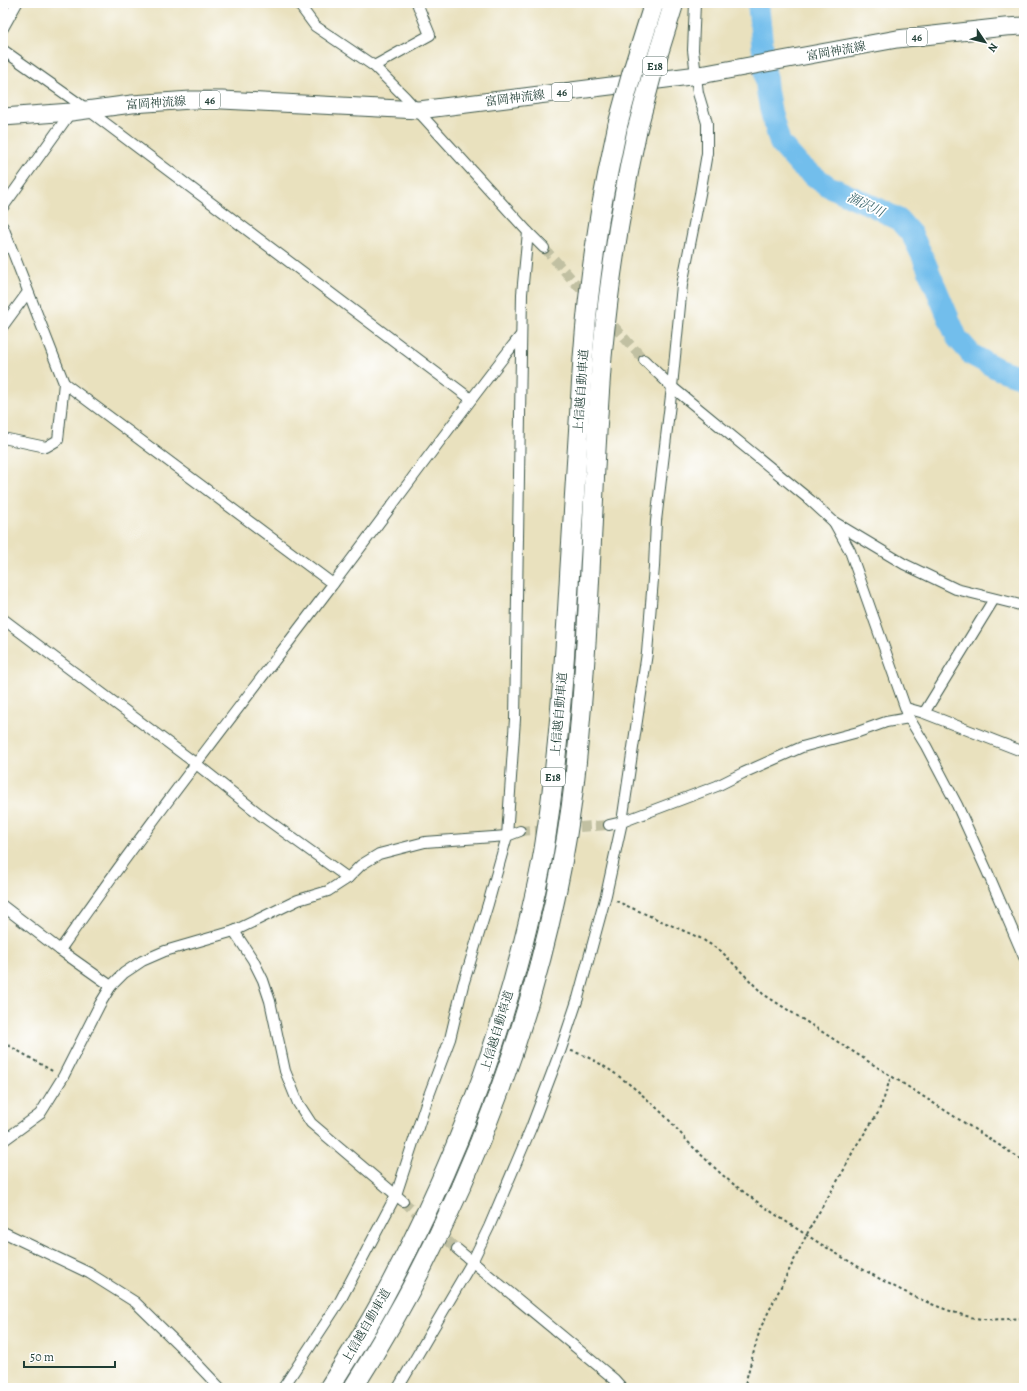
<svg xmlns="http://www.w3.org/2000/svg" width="1027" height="1391" viewBox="0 0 1027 1391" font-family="Alegreya,'Noto Serif JP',serif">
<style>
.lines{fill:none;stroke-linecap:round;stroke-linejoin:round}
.river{stroke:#72beec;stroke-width:22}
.street-tunnel{stroke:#c1c0a2;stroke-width:10;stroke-dasharray:10 5;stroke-linecap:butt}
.street-casing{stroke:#3d5649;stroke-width:12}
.primary-casing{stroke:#3d5649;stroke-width:19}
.highway-casing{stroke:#3d5649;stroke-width:21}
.path{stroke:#3d5649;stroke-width:2;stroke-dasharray:3 3;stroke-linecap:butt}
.street{stroke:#fff;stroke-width:10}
.primary{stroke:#fff;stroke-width:17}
.highway{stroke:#fff;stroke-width:19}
.highway-bridge-casing{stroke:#3d5649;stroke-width:21;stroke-linecap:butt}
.highway-bridge{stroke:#fff;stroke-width:19}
.labels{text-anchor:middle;stroke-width:3.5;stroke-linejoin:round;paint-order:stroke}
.shield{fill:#fff;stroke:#627771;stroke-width:1}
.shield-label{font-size:11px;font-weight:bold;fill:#1f3d34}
.street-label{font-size:12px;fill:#1f3d34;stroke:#fff}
.water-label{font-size:13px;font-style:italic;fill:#38646b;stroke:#fff}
</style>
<rect width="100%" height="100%" fill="#fff"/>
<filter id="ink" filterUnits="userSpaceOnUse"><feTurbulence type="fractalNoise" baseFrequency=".025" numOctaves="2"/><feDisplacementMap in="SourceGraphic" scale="8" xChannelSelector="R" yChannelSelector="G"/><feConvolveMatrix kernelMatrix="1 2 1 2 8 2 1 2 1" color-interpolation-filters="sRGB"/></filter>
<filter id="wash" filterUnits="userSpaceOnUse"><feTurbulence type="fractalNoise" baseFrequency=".012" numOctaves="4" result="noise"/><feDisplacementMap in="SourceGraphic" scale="16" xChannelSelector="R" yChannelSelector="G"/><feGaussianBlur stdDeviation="0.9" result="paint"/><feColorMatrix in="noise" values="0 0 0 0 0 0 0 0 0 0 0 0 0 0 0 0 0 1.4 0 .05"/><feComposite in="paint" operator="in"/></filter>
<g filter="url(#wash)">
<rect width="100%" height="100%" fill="#e9e1be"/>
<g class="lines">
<!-- river -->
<polyline class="river" points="758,3 767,91 771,112 780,143 800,166 828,186 877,208 899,220 912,235 922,255 957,338 972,355 998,369 1024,378"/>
</g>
</g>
<g filter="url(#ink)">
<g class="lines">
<!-- street-tunnel -->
<g class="street-tunnel">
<polyline points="544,248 644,360"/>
<polyline points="520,831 609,825"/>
<polyline points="403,1201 457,1249"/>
</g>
<!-- street casing -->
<g class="street-casing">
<g id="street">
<polyline points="298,3 315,26 374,66 406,98 528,232 544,248"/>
<polyline points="3,28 17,3"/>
<polyline points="3,50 88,110 471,399"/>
<polyline points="374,66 430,35 417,3"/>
<polyline points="3,207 71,112"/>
<polyline points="3,227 64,383 58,440 46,447 3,438"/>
<polyline points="3,326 28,292"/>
<polyline points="644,360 672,387 810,500 834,522 904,564 956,589 1024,606"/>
<polyline points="64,383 333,584"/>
<polyline points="834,522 850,551 909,718 926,746 957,805 987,871 1024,957"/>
<polyline points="3,619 195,763 262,816 348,878"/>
<polyline points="906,708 924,713 1024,752"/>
<polyline points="924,713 994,599"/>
<polyline points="609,825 622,822 717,786 743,773 802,747 858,732 886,722 909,718"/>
<polyline points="3,906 60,950 111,986"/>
<polyline points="234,931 253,960 263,980 270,1001 285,1071 298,1103 311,1123 403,1201"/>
<path d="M 60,950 C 147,825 241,705 333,584 C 396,501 457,416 521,335"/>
<polyline points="3,1141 40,1114 63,1077 100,1004 111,986 124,973 142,961 165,951 234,931 298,900 328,891 348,878 361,865 379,854 425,842 507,836 520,831"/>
<polyline points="3,1232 89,1273 135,1302 183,1349 220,1388"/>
<polyline points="457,1249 614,1379 622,1388"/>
<polyline points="283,1388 340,1301 396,1195 426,1103 450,1039 463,985 488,904 507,836 515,719 522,294 528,232"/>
<polyline points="398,1388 472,1262 489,1227 531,1128 561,1049 578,998 606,895 622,822 647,653 654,567 656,521 672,387 682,285 700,194 707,153 707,123 698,93 693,50 695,3"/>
</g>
</g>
<!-- primary casing -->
<g class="primary-casing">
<polyline id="primary" points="3,117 71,112 132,104 191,100 222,100 419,110 706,74 897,39 1005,27 1024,26"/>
</g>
<!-- highway casing -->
<g class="highway-casing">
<g id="highway">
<path d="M 329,1388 C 347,1359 366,1330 382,1300 C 443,1187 492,1068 523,944 C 531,911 540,877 545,843 C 558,758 564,671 569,585 C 573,509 578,433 583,358 C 586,319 590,280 596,242 C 601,202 610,163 618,124"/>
<path d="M 353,1388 C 468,1207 551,990 575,776 C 586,674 590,571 595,468 C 597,431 599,394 602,357 C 609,280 621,205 637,130"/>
</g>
</g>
<!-- path -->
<g class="path">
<polyline points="616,901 700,938 721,951 763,994 1024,1161"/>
<polyline points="3,1042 54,1072"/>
<path d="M 571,1051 C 602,1059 642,1093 665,1116 C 675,1126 683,1137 693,1147 C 707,1160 721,1175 736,1186 C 771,1213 809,1237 847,1260 C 886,1283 925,1305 970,1317 C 986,1321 1007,1319 1024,1318"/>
<polyline points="742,1388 745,1384 760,1329 811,1226 845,1168 854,1149 878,1113 884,1098 891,1076"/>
</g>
<!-- street -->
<use href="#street" class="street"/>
<!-- primary -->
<use href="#primary" class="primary"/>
<!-- highway -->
<use href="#highway" class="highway"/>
<!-- highway-bridge casing -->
<g class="highway-bridge-casing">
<g id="highway-bridge">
<polyline points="618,124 632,73 654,3"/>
<polyline points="637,130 652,74 674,3"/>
</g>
</g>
<!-- highway-bridge -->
<use href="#highway-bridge" class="highway-bridge"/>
</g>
</g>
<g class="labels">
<!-- shield labels -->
<g class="shield">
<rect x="907" y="28" width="20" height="18" rx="3"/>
<rect x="643" y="57" width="24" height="18" rx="3"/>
<rect x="552" y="83" width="20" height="18" rx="3"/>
<rect x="200" y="91" width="20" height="18" rx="3"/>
<rect x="541" y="768" width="24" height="18" rx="3"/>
</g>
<g class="shield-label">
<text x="917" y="41">46</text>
<text x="655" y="70">E18</text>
<text x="562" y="96">46</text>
<text x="210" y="104">46</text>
<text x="553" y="781">E18</text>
</g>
<!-- street labels -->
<g class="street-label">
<text transform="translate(836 51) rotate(-10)" y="4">富岡神流線</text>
<text transform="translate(515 98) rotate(-7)" y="4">富岡神流線</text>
<text transform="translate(156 103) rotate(-4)" y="4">富岡神流線</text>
<text transform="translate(581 391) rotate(-86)" y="4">上信越自動車道</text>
<text transform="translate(559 714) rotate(-85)" y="4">上信越自動車道</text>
<text transform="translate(497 1031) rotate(-73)" y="4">上信越自動車道</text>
<text transform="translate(366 1326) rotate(-60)" y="4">上信越自動車道</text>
</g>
<!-- water labels -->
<g class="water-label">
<text transform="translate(866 204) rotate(26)" y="5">涸沢川</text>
</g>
</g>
<!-- margin -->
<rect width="1027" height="1391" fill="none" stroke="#fff" stroke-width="16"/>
<!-- north arrow -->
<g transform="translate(985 42) rotate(125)" stroke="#ffffff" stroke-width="3" paint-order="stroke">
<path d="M0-3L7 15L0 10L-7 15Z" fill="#1f3d34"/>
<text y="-6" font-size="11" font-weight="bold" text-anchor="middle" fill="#1f3d34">N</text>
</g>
<!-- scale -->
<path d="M24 1361v6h91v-6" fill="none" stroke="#1f3d34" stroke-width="2"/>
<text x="30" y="1361" font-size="12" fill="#1f3d34" stroke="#ffffff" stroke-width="3" paint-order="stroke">50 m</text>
</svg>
